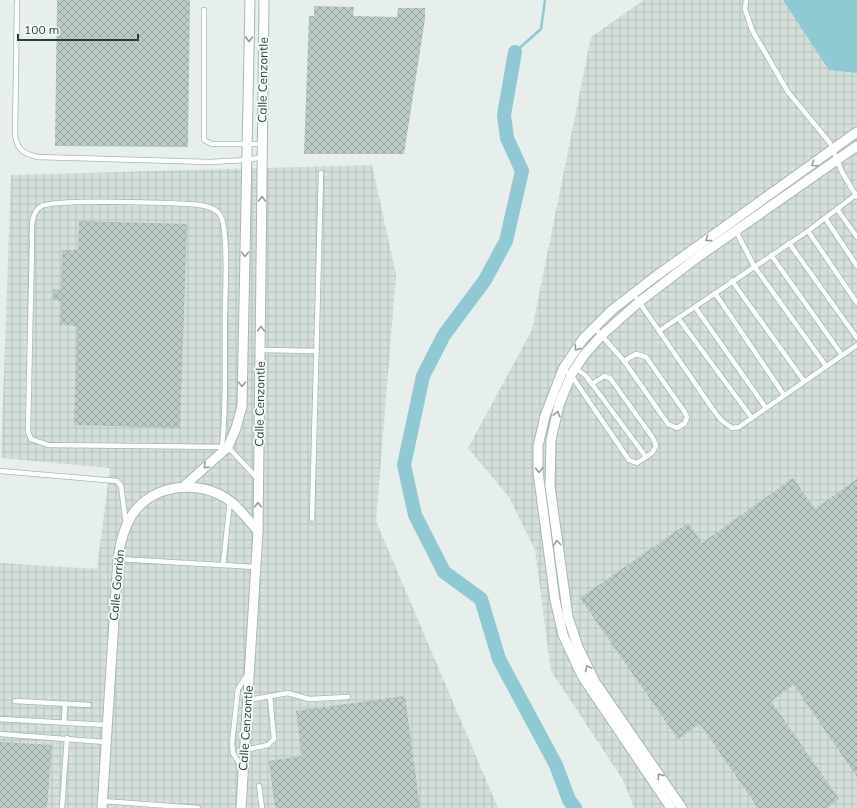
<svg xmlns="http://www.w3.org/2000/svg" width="857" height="808" viewBox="0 0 857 808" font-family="Mulish,sans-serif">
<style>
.industrial{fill:url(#industrial-grid)}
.water{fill:#8ec9d4}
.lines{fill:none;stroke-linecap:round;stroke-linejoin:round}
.stream{stroke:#8ec9d4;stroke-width:2.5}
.river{stroke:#8ec9d4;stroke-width:14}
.building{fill:url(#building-cross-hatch)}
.service-casing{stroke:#a8b8b2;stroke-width:6}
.minor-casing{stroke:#a8b8b2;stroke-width:11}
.service{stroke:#fff;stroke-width:4.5}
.minor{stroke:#fff;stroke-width:9}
.oneway{stroke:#92a09c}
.labels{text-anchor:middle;stroke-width:3.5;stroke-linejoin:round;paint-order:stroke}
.street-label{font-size:12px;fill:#24423a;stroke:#f7fbf9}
</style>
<defs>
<pattern id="industrial-grid" width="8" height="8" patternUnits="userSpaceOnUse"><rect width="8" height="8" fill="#d4dfda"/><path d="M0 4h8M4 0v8" fill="none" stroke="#b6c1bc"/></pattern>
<pattern id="building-cross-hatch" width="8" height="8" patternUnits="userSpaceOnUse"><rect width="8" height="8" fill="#bbcac4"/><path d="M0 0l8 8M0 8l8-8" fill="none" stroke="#98a6a0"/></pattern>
</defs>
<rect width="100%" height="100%" fill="#e6efeb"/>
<!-- industrial -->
<g class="industrial">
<polygon points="644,0 857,0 857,808 634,808 623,780 551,671 535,550 509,497 468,448 532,330 591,37"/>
<polygon points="372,165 396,275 376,521 498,808 0,808 0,563 97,569 110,468 1,458 11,175"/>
</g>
<!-- water -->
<polygon class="water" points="783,0 857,0 857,73 829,70"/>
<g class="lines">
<!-- stream -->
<polyline class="stream" points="515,52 541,29 545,0"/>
<!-- river -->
<polyline class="river" points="515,52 504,115 507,138 522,171 506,241 485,280 444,335 423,376 404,465 415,515 444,572 481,599 499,659 556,765 569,800 575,808"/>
</g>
<!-- building -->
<g class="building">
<polygon points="57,0 190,0 188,147 55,146"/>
<polygon points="314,6 354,7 353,16 397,17 398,8 425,8 425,19 404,154 304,154 309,16 314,16"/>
<polygon points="79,221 187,224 180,428 74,425 77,326 60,325 61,301 53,300 53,289 61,290 62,250 78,250"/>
<polygon points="793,478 815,509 857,479 857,777 794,685 771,701 839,799 827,808 758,808 700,724 678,739 580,598 688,523 702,543"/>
<polygon points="405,696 420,808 275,808 269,761 302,756 296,711"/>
<polygon points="0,742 52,745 47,808 0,808"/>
</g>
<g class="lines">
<!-- service casing -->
<g class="service-casing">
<g id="service">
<polyline points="746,0 745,9 752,30 788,92 830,143 842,172 857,197"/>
<path d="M 17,2 L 15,135 C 17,150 24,154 38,157 L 210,162 L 247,160 L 262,157"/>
<polyline points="204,10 204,140 212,144 262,144"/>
<polyline points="837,209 857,237"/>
<polyline points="825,218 857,266"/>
<polyline points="736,231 754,266 826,366"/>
<polyline points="808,231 857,303"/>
<polyline points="789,243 857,338"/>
<polyline points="771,255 842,355"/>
<polyline points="732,281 804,381"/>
<polyline points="633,293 712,408 721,420 732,428 739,427 857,345"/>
<polyline points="715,293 784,395"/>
<polyline points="695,307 766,408"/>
<polyline points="678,318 752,418"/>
<polyline points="594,327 624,361 668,424 677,428 685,423 687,417 684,411 646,357 636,354 624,361"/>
<polyline points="659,331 808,231 857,194"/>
<polyline points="261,350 317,351"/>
<polyline points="575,368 585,375 592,384 646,457"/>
<polyline points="563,369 571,375 629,460 637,463 652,453 656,446 653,438 610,378 604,376 592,384"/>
<path d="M 222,446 C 227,402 224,358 225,314 C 225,296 229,227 220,215 C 216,208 207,206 199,205 C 179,203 51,198 40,207 C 30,214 32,232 32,243 L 28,431 L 31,439 L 48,445 L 228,447 L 258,479"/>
<polyline points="0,471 117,481 121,486 126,524"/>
<polyline points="312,519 321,173"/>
<polyline points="118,559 256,567"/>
<polyline points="223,565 230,501"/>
<polyline points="248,700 288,693 309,699 348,697"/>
<polyline points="15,701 89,705"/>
<polyline points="0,719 106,725"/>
<polyline points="64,723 65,705"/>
<polyline points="0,734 105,742"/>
<polyline points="245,750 268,745 274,739 270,696"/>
<polyline points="242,768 233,753 232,743 238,689 247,675"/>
<polyline points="259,786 262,808"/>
<polyline points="102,801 198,808"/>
<polyline points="62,808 67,738"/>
</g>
</g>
<!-- minor casing -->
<g class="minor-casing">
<g id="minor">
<polyline points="184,486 228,447 236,428 242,406 250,0"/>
<path d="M 102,808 L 118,559 C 120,543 123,529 132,515 C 153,483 201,479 230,501 C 241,510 249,521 258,531"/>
<polyline points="241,808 258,531 264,0"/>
<polyline points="671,808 582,676 563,635 555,600 538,472 538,446 545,416 563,369 583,339 612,310 656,276 857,132"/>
<polyline points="682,808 595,682 578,647 568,617 550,486 551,440 559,405 571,375 584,355 602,335 639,302 698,257 857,146"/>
</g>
</g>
<!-- service -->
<use href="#service" class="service"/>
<!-- minor -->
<use href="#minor" class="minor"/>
</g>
<!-- one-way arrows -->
<defs><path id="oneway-chevron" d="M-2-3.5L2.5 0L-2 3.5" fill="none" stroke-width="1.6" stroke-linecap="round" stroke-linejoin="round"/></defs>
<g class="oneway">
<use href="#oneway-chevron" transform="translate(249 39) rotate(91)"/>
<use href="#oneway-chevron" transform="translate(814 164) rotate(145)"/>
<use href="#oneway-chevron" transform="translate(262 199) rotate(-89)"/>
<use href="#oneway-chevron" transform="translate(708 239) rotate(144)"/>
<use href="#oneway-chevron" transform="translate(245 254) rotate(91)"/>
<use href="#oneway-chevron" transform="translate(261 329) rotate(-90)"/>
<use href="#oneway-chevron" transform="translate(577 348) rotate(125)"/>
<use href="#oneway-chevron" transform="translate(242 384) rotate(91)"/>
<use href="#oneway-chevron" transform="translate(557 414) rotate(-76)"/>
<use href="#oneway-chevron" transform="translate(206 466) rotate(138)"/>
<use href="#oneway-chevron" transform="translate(539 470) rotate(88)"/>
<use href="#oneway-chevron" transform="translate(258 505) rotate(-89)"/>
<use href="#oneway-chevron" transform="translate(557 543) rotate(-97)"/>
<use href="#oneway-chevron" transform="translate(588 668) rotate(-117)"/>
<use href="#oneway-chevron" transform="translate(660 776) rotate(-125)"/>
</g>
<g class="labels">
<!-- street labels -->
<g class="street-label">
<text transform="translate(263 80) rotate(-89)" y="4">Calle Cenzontle</text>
<text transform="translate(260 404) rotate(-89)" y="4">Calle Cenzontle</text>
<text transform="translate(117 585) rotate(-85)" y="4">Calle Gorrión</text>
<text transform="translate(246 728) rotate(-86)" y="4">Calle Cenzontle</text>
</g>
</g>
<!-- scale -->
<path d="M18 34v6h120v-6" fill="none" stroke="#24423a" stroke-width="2"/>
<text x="24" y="34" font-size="12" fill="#24423a" stroke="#f7fbf9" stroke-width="3" paint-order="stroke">100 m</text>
</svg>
